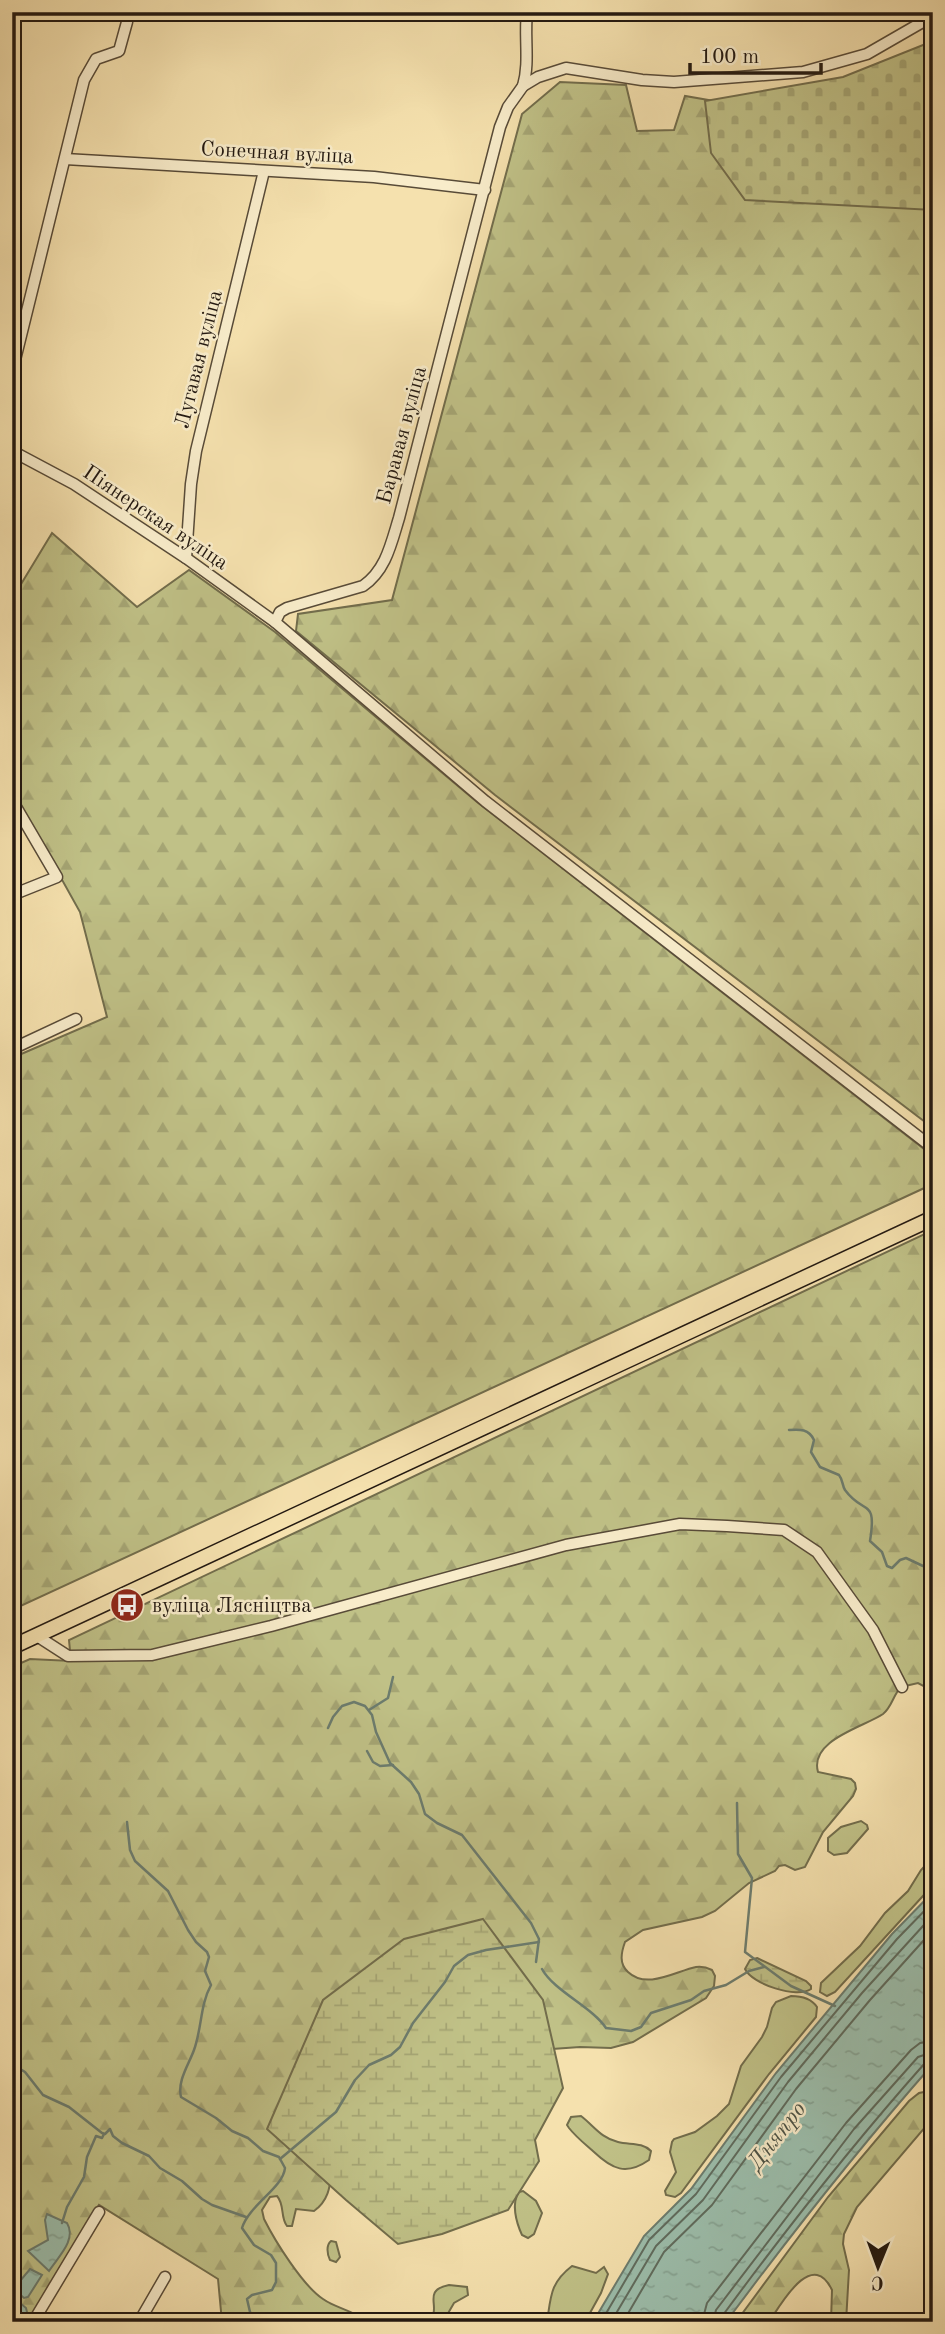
<svg xmlns="http://www.w3.org/2000/svg" width="945" height="2334" viewBox="0 0 945 2334" font-family="'Old Standard TT',serif">
<style>
.green{fill:#c0c187;stroke:#726d4c;stroke-width:2}
.forest{fill:url(#forest-firs);stroke:#726d4c;stroke-width:2}
.wetland{fill:url(#wetland-marsh);stroke:#726d4c;stroke-width:2}
.cemetery{fill:url(#cemetery-stones);stroke:#726d4c;stroke-width:2}
.water{fill:url(#water-ripples);stroke:#6c7c6e;stroke-width:2}
.lines{fill:none;stroke-linecap:round;stroke-linejoin:round}
.shore{stroke:#606c5e;stroke-width:2}
.stream{stroke:#6c7c6e;stroke-width:2.5}
.minor-casing{stroke:#584b38;stroke-width:13}
.major-casing{stroke:#231911;stroke-width:17}
.minor{stroke:#f8ecca;stroke-width:10}
.major{stroke:#f5e1ae;stroke-width:14}
.labels{text-anchor:middle;stroke-width:5;stroke-linejoin:round;paint-order:stroke}
.street-label{font-size:21px;fill:#231911;stroke:#f8ecca}
.poi-label{font-size:21px;fill:#231911;stroke:#f8ecca;text-anchor:start}
.water-label{font-size:23px;font-style:italic;fill:#4d5347;stroke:#f8ecca}
</style>
<defs>
<pattern id="forest-firs" width="22" height="20" patternUnits="userSpaceOnUse" patternTransform="scale(1.75)"><rect width="22" height="20" fill="#c0c187"/><path d="M5 1l3.5 6h-7zM16 11l3.5 6h-7z" fill="#a5a574"/></pattern>
<pattern id="wetland-marsh" width="20" height="14" patternUnits="userSpaceOnUse" patternTransform="scale(1.75)"><rect width="20" height="14" fill="#c0c187"/><path d="M1 5h8M5 5V1M11 12h8M15 12V8" fill="none" stroke="#a5a574"/></pattern>
<pattern id="cemetery-stones" width="16" height="16" patternUnits="userSpaceOnUse" patternTransform="scale(1.75)"><rect width="16" height="16" fill="#c0c187"/><path d="M2 7V4a2 2 0 0 1 4 0v3zM10 15v-3a2 2 0 0 1 4 0v3z" fill="#a5a574"/></pattern>
<pattern id="water-ripples" width="26" height="14" patternUnits="userSpaceOnUse" patternTransform="scale(1.75)"><rect width="26" height="14" fill="#9cbeac"/><path d="M2 4q2-2 4 0t4 0M15 11q2-2 4 0t4 0" fill="none" stroke="#86a393"/></pattern>
</defs>
<rect width="100%" height="100%" fill="#f5e1ae"/>
<filter id="stains"><feTurbulence type="fractalNoise" baseFrequency=".00286" numOctaves="4"/><feColorMatrix values="0 0 0 0 .2 0 0 0 0 .09 0 0 0 0 .02 0 0 0 .5 -.17"/></filter>
<radialGradient id="worn" r=".72"><stop offset=".6" stop-color="#630" stop-opacity="0"/><stop offset="1" stop-color="#630" stop-opacity=".3"/></radialGradient>
<!-- green -->
<g class="green">
<polygon points="861,1821 867,1825 868,1829 847,1853 834,1855 828,1851 828,1838 841,1827"/>
<polygon points="933,1857 933,1885 835,1992 827,1996 820,1992 821,1983 860,1946 885,1913 908,1891 921,1870"/>
<path d="M 791,1996 C 802,1996 811,1998 817,2007 L 816,2017 L 769,2074 L 681,2193 L 675,2197 L 666,2195 L 665,2191 L 676,2172 L 670,2152 L 672,2142 L 674,2139 L 695,2132 L 717,2116 L 729,2104 L 741,2066 L 762,2037 L 767,2027 L 772,2008 L 776,2002 Z"/>
<path d="M 581,2116 C 594,2126 601,2138 618,2142 C 630,2145 642,2142 651,2151 L 649,2160 C 626,2176 612,2169 594,2152 C 585,2144 576,2137 569,2128 L 567,2125 L 571,2117 Z"/>
<path d="M 523,2191 L 536,2201 L 542,2213 L 534,2234 L 528,2238 L 522,2235 C 516,2222 511,2203 519,2192 Z"/>
<path d="M 331,2241 L 336,2242 L 340,2257 L 336,2262 L 330,2260 C 327,2254 326,2245 331,2241 Z"/>
<path d="M 572,2266 L 596,2273 L 604,2267 L 608,2274 L 601,2293 L 585,2322 L 547,2322 C 551,2296 550,2283 572,2266 Z"/>
<path d="M 449,2285 L 467,2287 L 468,2295 L 454,2303 L 443,2322 L 427,2322 C 445,2309 419,2291 449,2285 Z"/>
</g>
<!-- forest -->
<g class="forest">
<polygon points="933,47 933,1128 495,795 296,631 298,614 392,600 522,114 560,82 626,85 637,131 674,130 685,96 720,102 817,90"/>
<polygon points="52,533 137,607 189,570 275,632 477,802 933,1156 933,1184 12,1610 12,1058 107,1017 80,912 12,790 12,599"/>
<path d="M 933,1230 L 933,1691 L 918,1683 L 901,1687 C 893,1695 892,1707 883,1714 C 864,1727 809,1740 818,1772 L 851,1779 L 855,1783 L 856,1789 L 853,1796 L 823,1832 L 805,1867 L 795,1870 L 785,1865 L 779,1866 L 775,1871 L 749,1883 L 715,1911 L 702,1917 L 643,1930 L 625,1942 C 621,1953 619,1964 628,1972 C 647,1990 676,1971 696,1967 C 702,1966 706,1967 712,1970 L 715,1976 L 714,1986 L 706,1998 L 633,2042 L 611,2048 L 580,2047 L 552,2049 L 333,2163 C 330,2182 331,2199 314,2211 L 296,2209 L 292,2226 L 287,2226 C 280,2217 285,2205 277,2196 L 270,2197 L 262,2210 L 264,2219 C 275,2241 303,2286 323,2299 C 337,2309 354,2310 367,2322 L 222,2322 L 218,2279 L 99,2205 L 29,2322 L 12,2322 L 12,1667 L 30,1659 L 71,1661 L 69,1640 Z"/>
<path d="M 929,2091 L 933,2092 L 933,2118 L 857,2207 L 844,2234 L 843,2244 L 849,2270 L 846,2322 L 831,2322 L 832,2290 C 812,2248 781,2304 769,2322 L 736,2322 L 828,2197 L 909,2101 L 919,2093 Z"/>
</g>
<!-- wetland -->
<g class="wetland">
<polygon points="483,1919 543,2000 563,2088 535,2140 539,2161 508,2210 442,2234 398,2244 346,2200 267,2129 323,2000 404,1939"/>
<path d="M 757,1958 L 806,1981 L 811,1986 L 811,1989 C 797,1999 752,1984 745,1969 L 750,1960 Z"/>
</g>
<!-- cemetery -->
<polygon class="cemetery" points="933,41 933,210 745,200 711,153 705,101 843,77"/>
<!-- water -->
<g class="water">
<path d="M 933,1892 L 933,2064 C 860,2147 792,2233 726,2322 L 593,2322 L 644,2236 L 691,2189 L 776,2073 L 892,1934 Z"/>
<path d="M 47,2214 L 67,2223 C 77,2240 58,2257 49,2271 L 28,2251 L 48,2240 L 45,2220 Z"/>
<polygon points="30,2269 42,2275 28,2297 24,2298 16,2291 15,2287"/>
<polygon points="12,2296 26,2308 27,2312 21,2322 12,2322"/>
</g>
<g class="lines">
<!-- shore -->
<g class="shore">
<polyline points="601,2322 649,2240 696,2194 781,2077 897,1939 933,1902"/>
<polyline points="611,2322 656,2246 703,2200 788,2082 862,1993 933,1915"/>
<polyline points="623,2322 664,2252 712,2205 796,2089 870,2000 933,1930"/>
<polyline points="702,2322 707,2303 846,2123 911,2050 920,2043 933,2041"/>
<polyline points="713,2322 716,2310 854,2129 918,2057 933,2052"/>
<path d="M 721,2322 L 723,2315 C 787,2228 853,2144 925,2063 L 933,2061"/>
</g>
<!-- stream -->
<g class="stream">
<path d="M 789,1430 C 800,1429 809,1429 814,1440 L 811,1452 L 820,1467 L 839,1475 C 843,1480 842,1485 845,1490 C 864,1516 877,1497 870,1541 L 882,1552 L 887,1566 L 892,1568 L 900,1560 L 906,1558 L 923,1566 L 933,1567"/>
<polyline points="369,1710 388,1698 393,1677"/>
<polyline points="328,1728 333,1717 342,1706 354,1702 365,1706 372,1715 376,1732 390,1763 411,1782 419,1794 425,1814 437,1823 462,1835 531,1923 539,1939 536,1962"/>
<polyline points="367,1751 373,1762 380,1766 393,1765"/>
<polyline points="737,1803 738,1854 752,1878 745,1952 791,1986 835,2006"/>
<path d="M 127,1822 L 130,1850 L 135,1861 L 168,1891 L 188,1930 L 196,1942 L 207,1952 L 209,1957 L 205,1971 L 211,1985 C 200,2005 202,2028 194,2050 C 189,2064 177,2081 181,2097 L 216,2118 L 232,2131 L 248,2138 L 263,2151 L 279,2157 L 285,2168 C 283,2188 249,2205 242,2228 L 254,2245 L 271,2255 L 276,2263 L 276,2282 L 272,2290 L 252,2295 L 247,2299 L 250,2312 L 257,2322"/>
<path d="M 542,1969 C 554,1991 592,2007 606,2028 L 631,2031 L 641,2027 L 651,2013 L 691,2000 L 704,1991 L 726,1985 L 749,1971 L 764,1967"/>
<polyline points="12,2064 25,2072 43,2095 69,2107 102,2133 105,2134 110,2129 113,2136 122,2143 149,2156 160,2168 182,2181 202,2199 212,2205 246,2217"/>
<polyline points="280,2159 336,2112 355,2080 369,2065 391,2055 400,2047 413,2023 445,1982 454,1966 468,1955 486,1950 539,1942"/>
<polyline points="62,2223 67,2207 84,2177 87,2157 96,2136 102,2138 104,2134"/>
</g>
<!-- minor casing -->
<g class="minor-casing">
<g id="minor">
<path d="M 523,86 C 530,62 524,37 527,12"/>
<polyline points="65,159 374,177 485,190"/>
<polyline points="12,372 84,80 96,59 119,51 127,22 126,12"/>
<polyline points="12,451 74,484 186,558 275,622 485,801 933,1148"/>
<polyline points="186,558 191,484 196,451 264,171"/>
<path d="M 275,622 L 280,612 L 287,608 L 363,586 C 386,570 391,544 399,518 L 500,127 L 508,107 L 523,86 L 538,77 L 566,68 L 642,80 L 674,82 L 803,72 L 867,54 L 933,16"/>
<polyline points="12,800 57,877 12,895"/>
<polyline points="12,1049 76,1019"/>
<polyline points="37,1636 68,1656 152,1655 271,1626 566,1545 680,1524 727,1526 784,1530 817,1552 873,1630 902,1687"/>
<polyline points="33,2322 99,2212"/>
<polyline points="139,2322 165,2277"/>
</g>
</g>
<!-- major casing -->
<g class="major-casing">
<polyline id="major" points="12,1647 933,1218"/>
</g>
<!-- minor -->
<use href="#minor" class="minor"/>
<!-- major -->
<use href="#major" class="major"/>
</g>
<!-- icons -->
<defs>
<g id="bus-disc" transform="scale(1.75)"><circle r="9.5" fill="#8f2418" stroke="#f8ecca"/><path d="M-5-6H5V4H4V6H2V4H-2V6H-4V4H-5ZM-3.5-4V0h7V-4ZM-3.5 1.2v1.5H-2V1.2ZM2 1.2v1.5H3.5V1.2Z" fill="#fff"/></g>
</defs>
<g fill-rule="evenodd">
<use href="#bus-disc" x="127" y="1605"/>
</g>
<g class="labels">
<!-- street labels -->
<g class="street-label">
<text transform="translate(277 152) rotate(3)" y="7">Сонечная вуліца</text>
<text transform="translate(198 359) rotate(-76)" y="7">Лугавая вуліца</text>
<text transform="translate(401 435) rotate(-75)" y="7">Баравая вуліца</text>
<text transform="translate(156 517) rotate(34)" y="7">Піянерская вуліца</text>
</g>
<!-- poi labels -->
<g class="poi-label">
<text x="152" y="1612">вуліца Лясніцтва</text>
</g>
<!-- water labels -->
<g class="water-label">
<text transform="translate(776 2135) rotate(-52)" y="8">Дняпро</text>
</g>
</g>
<!-- margin -->
<rect width="945" height="2334" fill="none" stroke="#f5e1ae" stroke-width="42"/>
<rect x="14" y="14" width="917" height="2306" fill="none" stroke="#231911" stroke-width="3.5"/>
<rect x="21" y="21" width="903" height="2292" fill="none" stroke="#231911" stroke-width="2"/>
<!-- north arrow -->
<g transform="translate(878 2267) rotate(181)" stroke="#f8ecca" stroke-width="5" paint-order="stroke">
<path d="M0-5L12 26L0 18L-12 26Z" fill="#231911"/>
<text y="-10" font-size="19" font-weight="bold" text-anchor="middle" fill="#231911">С</text>
</g>
<!-- scale -->
<path d="M690 63v10h131v-10" fill="none" stroke="#231911" stroke-width="3.5"/>
<text x="700" y="63" font-size="21" fill="#231911" stroke="#f8ecca" stroke-width="5" paint-order="stroke">100 m</text>
<rect width="100%" height="100%" filter="url(#stains)"/>
<rect width="100%" height="100%" fill="url(#worn)"/>
</svg>
